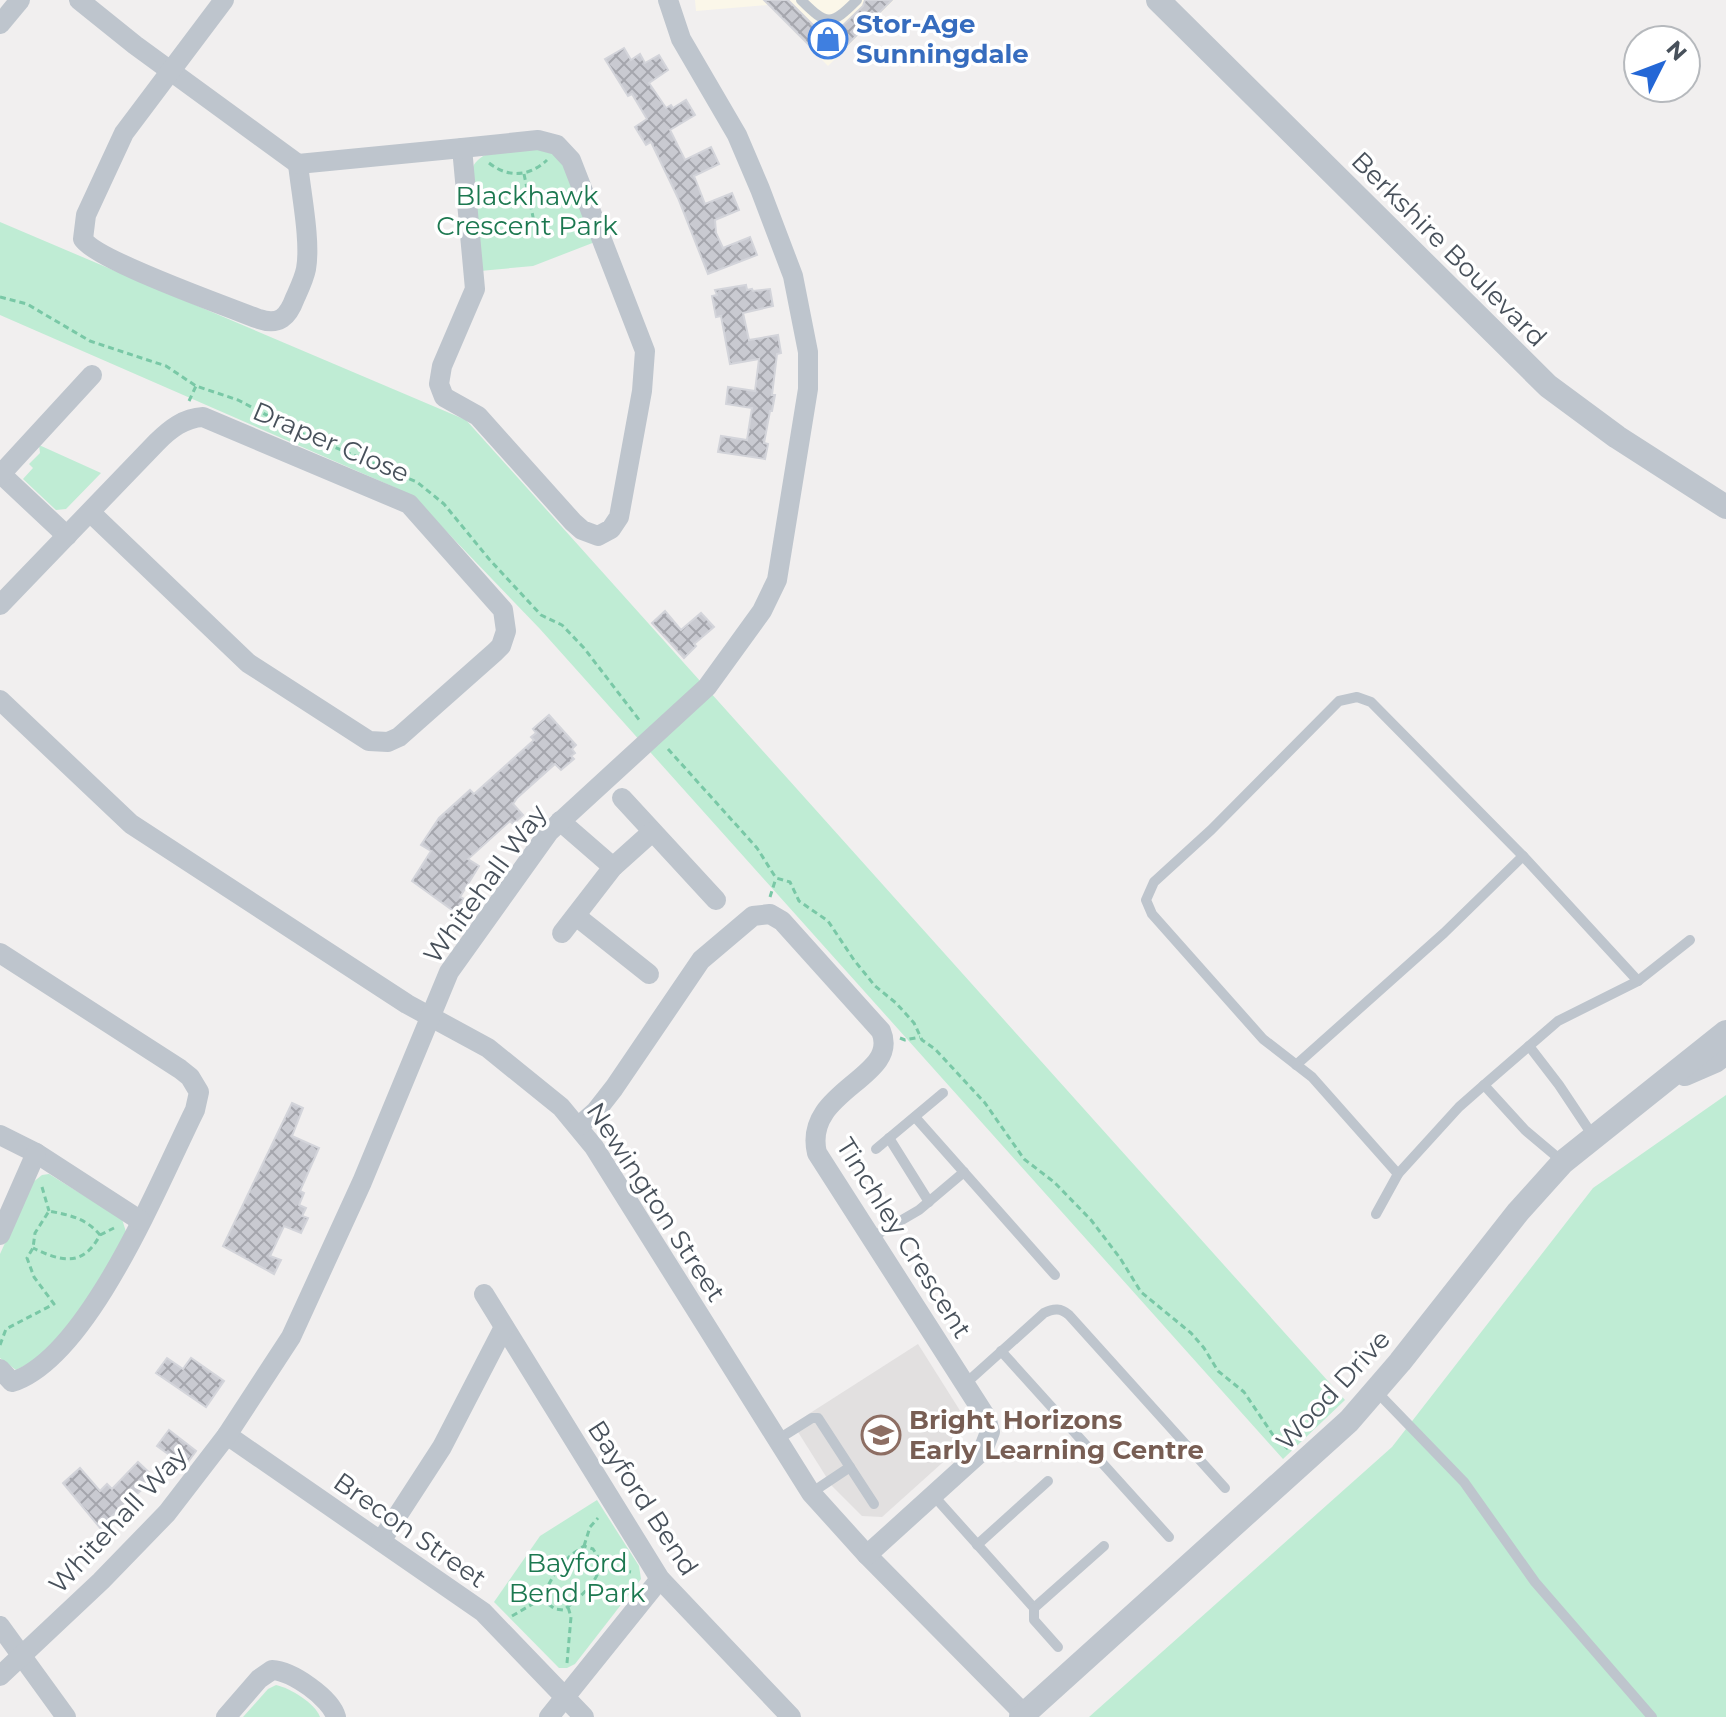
<svg xmlns="http://www.w3.org/2000/svg" width="1726" height="1717" viewBox="0 0 1726 1717" font-family="Montserrat,sans-serif">
<style>
.commercial{fill:#fbf7e9}
.education{fill:#e2e0e0}
.green{fill:#bfecd4}
.building{fill:url(#building-cross-hatch);stroke:#d3d4da;stroke-width:2}
.lines{fill:none;stroke-linecap:round;stroke-linejoin:round}
.path{stroke:#79c8a6;stroke-width:3;stroke-dasharray:6 4;stroke-linecap:butt}
.service{stroke:#bec5cd;stroke-width:10}
.minor{stroke:#bec5cd;stroke-width:20}
.tertiary{stroke:#bec5cd;stroke-width:24}
.labels{text-anchor:middle;stroke-width:7;stroke-linejoin:round;paint-order:stroke}
.shop-label{font-size:26px;font-weight:bold;fill:#366cbe;stroke:#fff;text-anchor:start}
.park-label{font-size:26px;fill:#1c7850;stroke:#fff}
.street-label{font-size:26px;fill:#48515b;stroke:#fff}
.education-label{font-size:26px;font-weight:bold;fill:#785e54;stroke:#fff;text-anchor:start}
</style>
<defs>
<pattern id="building-cross-hatch" width="8" height="8" patternUnits="userSpaceOnUse" patternTransform="scale(2)"><rect width="8" height="8" fill="#c9cad1"/><path d="M0 0l8 8M0 8l8-8" fill="none" stroke="#a5a6ad"/></pattern>
</defs>
<rect width="100%" height="100%" fill="#f1efef"/>
<!-- commercial -->
<polygon class="commercial" points="695,0 894,0 828,66 768,5 696,11"/>
<!-- education -->
<polygon class="education" points="918,1344 964,1417 961,1446 882,1517 862,1516 832,1486 793,1424"/>
<!-- green -->
<g class="green">
<path d="M 538,148 L 551,152 L 561,160 L 595,242 L 533,266 L 480,271 L 473,167 C 483,146 517,151 538,148 Z"/>
<polygon points="0,222 466,420 1345,1400 1283,1459 540,629 422,506 396,488 0,315"/>
<polygon points="39,445 101,473 66,509 56,510 23,479 33,468 29,464 40,453"/>
<polygon points="1726,1095 1726,1717 1089,1717 1392,1447 1593,1188"/>
<polygon points="49,1174 122,1219 127,1235 114,1263 47,1354 16,1370 0,1358 0,1254 32,1183 42,1175"/>
<polygon points="597,1500 639,1566 641,1579 575,1664 567,1668 559,1668 494,1602 540,1536"/>
<path d="M 276,1685 C 290,1688 315,1703 320,1717 L 243,1717 L 268,1689 Z"/>
</g>
<!-- building -->
<g class="building">
<polygon points="764,0 788,0 828,40 816,52"/>
<polygon points="865,0 892,0 840,52 828,40 863,6"/>
<polygon points="624,48 631,60 640,54 645,63 659,55 668,70 649,83 666,108 671,105 673,108 686,100 695,115 670,130 685,160 711,147 719,164 694,176 705,204 732,193 739,210 715,220 716,233 723,248 750,237 757,255 708,274 678,198 651,142 646,145 635,127 647,119 632,94 628,96 605,59"/>
<polygon points="746,285 747,290 752,289 753,291 770,289 773,306 743,313 749,340 778,335 781,353 777,354 772,395 775,395 772,411 770,411 764,443 768,444 765,459 718,452 721,436 747,440 752,408 726,404 728,387 755,391 759,359 730,364 721,316 716,317 712,296 717,295 715,290"/>
<polygon points="665,611 681,630 701,613 714,627 694,644 696,646 684,658 652,623"/>
<polygon points="549,715 576,745 572,749 575,753 571,756 574,759 561,770 555,764 517,798 513,804 523,815 513,824 510,821 468,859 479,866 460,897 464,899 455,912 412,881 431,851 421,845 439,818 470,790 474,794 534,740 531,737 536,733 533,729"/>
<polygon points="292,1103 303,1108 292,1136 319,1148 300,1191 304,1193 299,1205 306,1208 302,1216 308,1218 301,1233 284,1226 270,1256 281,1260 274,1274 223,1246"/>
<polygon points="167,1358 183,1369 191,1358 224,1381 206,1407 156,1373"/>
<polygon points="169,1430 196,1451 185,1466 157,1446"/>
<polygon points="138,1462 155,1478 112,1516 113,1518 101,1529 63,1483 80,1468 100,1491 107,1484 112,1489"/>
</g>
<g class="lines">
<!-- path -->
<g class="path">
<path d="M 489,163 C 508,178 529,177 547,160"/>
<polyline points="524,174 537,236"/>
<polyline points="0,297 27,304 90,341 166,366 196,386 238,400 301,433 417,482 444,504 489,559 541,615 562,625 584,648 640,721"/>
<polyline points="189,401 196,386"/>
<polyline points="668,749 757,848 776,878 790,882 799,901 828,921 854,960 875,986 896,1003 914,1023 922,1040 935,1049 985,1103 1024,1159 1054,1182 1091,1220 1120,1258 1141,1292 1191,1333 1204,1348 1218,1371 1244,1392 1273,1435 1288,1449"/>
<polyline points="770,897 776,878"/>
<polyline points="900,1038 905,1040 920,1037"/>
<polyline points="42,1187 49,1211"/>
<polyline points="100,1235 114,1228"/>
<path d="M 0,1345 L 6,1329 L 54,1304 L 34,1277 L 27,1258 L 33,1248 L 35,1233 L 49,1211 C 69,1215 86,1218 100,1235 C 83,1267 62,1262 33,1248"/>
<polyline points="584,1546 590,1527 598,1518"/>
<polyline points="600,1566 631,1572"/>
<path d="M 512,1616 L 541,1599 L 557,1569 L 571,1555 L 584,1546 L 593,1549 C 597,1555 601,1561 599,1569 C 597,1583 574,1603 563,1610 L 555,1609 L 541,1599"/>
<polyline points="567,1663 571,1617 568,1607"/>
</g>
<!-- service -->
<g class="service">
<path d="M 801,0 C 827,26 831,26 857,0"/>
<polyline points="1529,1046 1559,1085 1593,1136"/>
<polyline points="1296,1065 1444,933 1523,856"/>
<polyline points="1484,1085 1525,1130 1563,1162"/>
<polyline points="915,1117 1055,1275"/>
<polyline points="889,1138 929,1202"/>
<polyline points="876,1149 943,1093"/>
<polyline points="1398,1174 1312,1077 1263,1039 1152,914 1146,900 1154,882 1211,830 1339,701 1357,697 1371,702 1523,856 1638,981"/>
<polyline points="1376,1214 1398,1174 1459,1107 1484,1085 1558,1021 1638,981 1690,940"/>
<polyline points="871,1238 919,1210 964,1172"/>
<polyline points="1001,1351 1169,1537"/>
<path d="M 965,1384 L 1044,1313 C 1054,1308 1061,1308 1069,1315 L 1225,1488"/>
<polyline points="1376,1391 1464,1482 1535,1582 1652,1717"/>
<polyline points="777,1440 812,1418 818,1418 874,1504"/>
<polyline points="811,1493 850,1467"/>
<polyline points="933,1495 1034,1608 1104,1546"/>
<polyline points="977,1545 1048,1481"/>
<polyline points="1034,1608 1034,1620 1058,1647"/>
</g>
<!-- minor -->
<g class="minor">
<polyline points="79,0 135,45 298,164"/>
<path d="M 224,0 L 124,133 L 86,215 L 83,239 C 94,259 230,308 259,319 C 279,326 288,317 295,298 C 299,289 304,279 306,269 C 311,242 301,193 298,164"/>
<polyline points="0,24 20,0"/>
<polygon points="538,140 557,145 571,160 645,351 642,391 619,517 611,529 598,536 582,530 573,522 478,416 444,397 439,384 442,366 475,289 462,148"/>
<polyline points="298,164 462,148"/>
<polyline points="1,474 67,536"/>
<polyline points="0,475 92,375"/>
<path d="M 0,605 L 157,442 C 170,429 184,418 203,417 L 409,504 L 503,610 L 506,631 L 501,646 L 495,652 L 399,737 L 388,742 L 369,741 L 248,663 L 90,512"/>
<polyline points="0,700 131,824 407,1004 488,1048 561,1107 594,1147 811,1493 867,1555 1024,1714"/>
<polyline points="622,798 716,900"/>
<polyline points="560,821 613,867"/>
<polyline points="576,916 649,974"/>
<polyline points="562,933 613,867 652,832"/>
<path d="M 0,953 L 180,1069 L 190,1077 L 199,1092 L 195,1110 C 160,1180 89,1358 12,1382 L 0,1369"/>
<path d="M 579,1126 L 596,1111 L 614,1088 L 701,960 L 753,916 L 770,914 L 782,921 L 881,1031 C 901,1078 802,1090 817,1153 L 986,1417 L 990,1432 L 983,1450 L 867,1555"/>
<polyline points="0,1135 36,1153 141,1221"/>
<polyline points="0,1235 36,1153"/>
<polyline points="484,1294 660,1579 791,1717"/>
<polyline points="227,1435 483,1612 584,1717"/>
<polyline points="381,1541 442,1447 504,1327"/>
<polyline points="0,1626 66,1717"/>
<polyline points="0,1676 101,1581 167,1513 227,1435 291,1337 362,1182 449,972 549,832 707,687 762,611 777,580 808,389 808,352 793,276 760,189 737,135 681,39 668,0"/>
<path d="M 226,1717 L 259,1679 L 272,1670 C 292,1671 331,1698 336,1717"/>
<polyline points="549,1717 660,1579"/>
</g>
<!-- tertiary -->
<g class="tertiary">
<polyline points="1158,0 1548,386 1617,437 1726,507"/>
<polyline points="1685,1074 1715,1061 1726,1053"/>
<polyline points="1021,1717 1349,1421 1400,1362 1518,1212 1563,1162 1726,1032"/>
</g>
</g>
<!-- icons -->
<defs>
<g id="shop-ring" transform="scale(2)"><circle r="9.5" fill="#fff" stroke="#3f7fe0" stroke-width="1.5"/><path d="M-5-2.5h2.3a2.7 3.5 0 0 1 5.4 0H5L5.5 6h-11ZM-1.5-2.5h3a1.5 2.3 0 0 0-3 0Z" fill="#3f7fe0"/></g>
<g id="school-ring" transform="scale(2)"><circle r="9.5" fill="#fff" stroke="#8d6e63" stroke-width="1.5"/><path d="M0-5L7-2L0 1L-7-2ZM-4 1L0 2.5L4 1V4Q0 6-4 4Z" fill="#8d6e63"/></g>
</defs>
<g fill-rule="evenodd">
<use href="#shop-ring" x="828" y="39"/>
<use href="#school-ring" x="881" y="1435"/>
</g>
<g class="labels">
<!-- shop labels -->
<g class="shop-label">
<text x="856" y="33">Stor-Age<tspan x="856" dy="30">Sunningdale</tspan></text>
</g>
<!-- park labels -->
<g class="park-label">
<text x="527" y="205">Blackhawk<tspan x="527" dy="30">Crescent Park</tspan></text>
<text x="577" y="1572">Bayford<tspan x="577" dy="30">Bend Park</tspan></text>
</g>
<!-- street labels -->
<g class="street-label">
<text transform="translate(1449 249) rotate(45)" y="9">Berkshire Boulevard</text>
<text transform="translate(331 442) rotate(23)" y="9">Draper Close</text>
<text transform="translate(485 884) rotate(-54)" y="9">Whitehall Way</text>
<text transform="translate(656 1202) rotate(57)" y="9">Newington Street</text>
<text transform="translate(904 1238) rotate(58)" y="9">Tinchley Crescent</text>
<text transform="translate(1333 1390) rotate(-47)" y="9">Wood Drive</text>
<text transform="translate(643 1498) rotate(57)" y="9">Bayford Bend</text>
<text transform="translate(118 1520) rotate(-47)" y="9">Whitehall Way</text>
<text transform="translate(410 1530) rotate(35)" y="9">Brecon Street</text>
</g>
<!-- education labels -->
<g class="education-label">
<text x="909" y="1429">Bright Horizons<tspan x="909" dy="30">Early Learning Centre</tspan></text>
</g>
</g>
<!-- north arrow -->
<g transform="translate(1662 64) rotate(48)"><circle r="38" fill="#ffffff" stroke="#b6b9bd" stroke-width="2"/>
<path d="M0-6L14 30L0 20L-14 30Z" fill="#2467d6"/>
<text y="-12" font-size="22" font-weight="bold" text-anchor="middle" fill="#48515b">N</text>
</g>
</svg>
